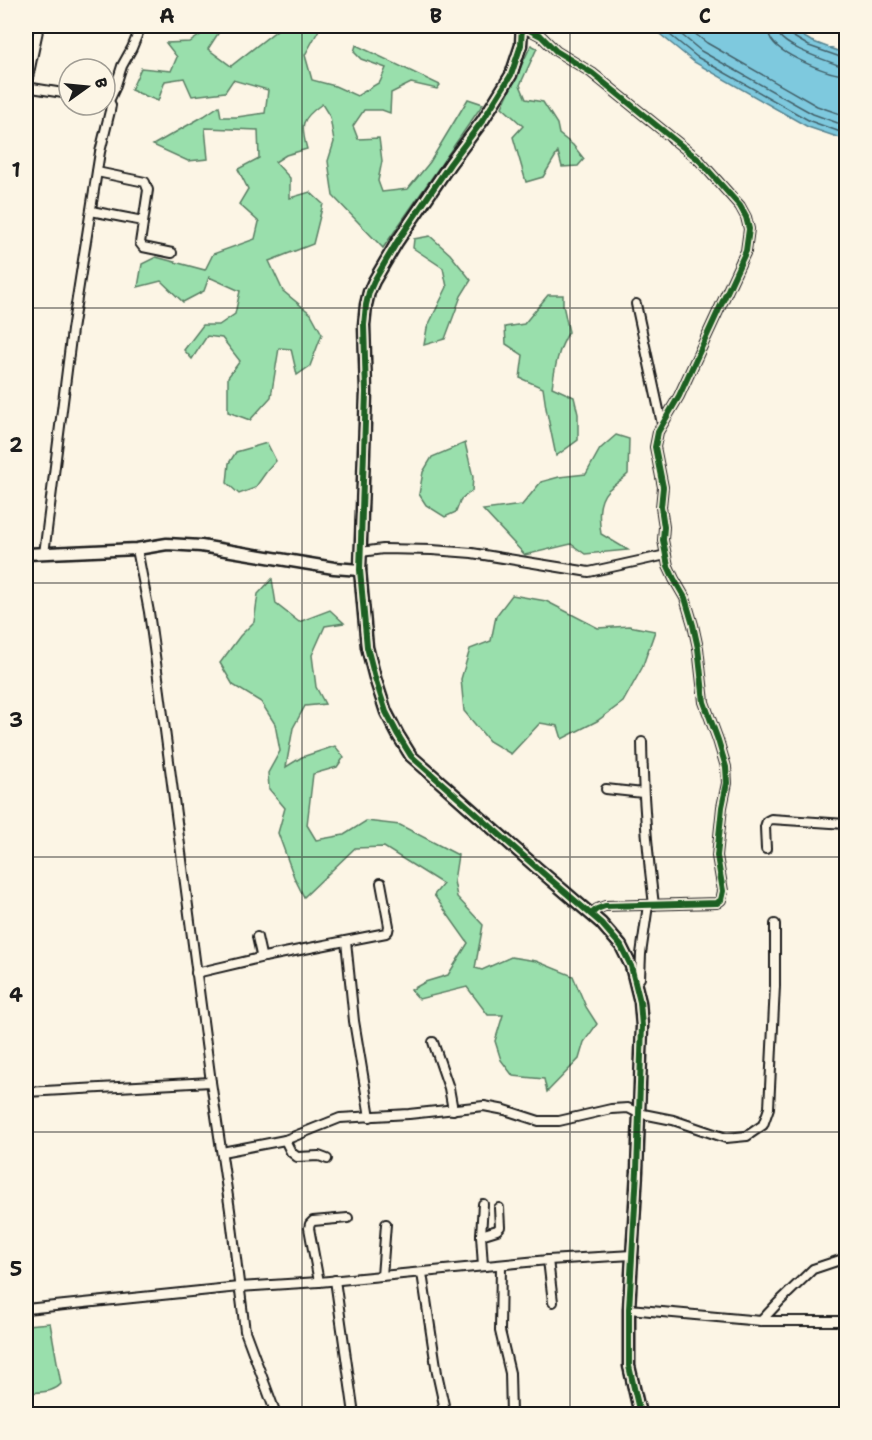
<svg xmlns="http://www.w3.org/2000/svg" width="872" height="1440" viewBox="0 0 872 1440" font-family="'Shantell Sans',sans-serif">
<style>
.green{fill:#99dfac;stroke:#5a7e64;stroke-width:1.5}
.water{fill:#7ec9de;stroke:#578490;stroke-width:1.5}
.lines{fill:none;stroke-linecap:round;stroke-linejoin:round}
.shore{stroke:#43616a;stroke-width:1.5}
.street-casing{stroke:#1c1c1c;stroke-width:12}
.secondary-casing{stroke:#1c1c1c;stroke-width:15}
.street{stroke:#fcf5e5;stroke-width:8}
.secondary{stroke:#fcf5e5;stroke-width:10}
.cycleway-casing{stroke:#fcf5e5;stroke-width:10}
.cycleway{stroke:#1b5e20;stroke-width:6}
.grid{fill:none;stroke:#1c1c1c;stroke-width:1.5;stroke-opacity:0.55}
.neatline{fill:none;stroke:#1c1c1c;stroke-width:2}
.grid-label{font-size:20px;text-anchor:middle;font-weight:bold;fill:#1c1c1c}
</style>
<rect width="100%" height="100%" fill="#fcf5e5"/>
<filter id="ink" filterUnits="userSpaceOnUse"><feTurbulence type="fractalNoise" baseFrequency=".0167" numOctaves="2"/><feDisplacementMap in="SourceGraphic" scale="12" xChannelSelector="R" yChannelSelector="G"/><feConvolveMatrix kernelMatrix="1 2 1 2 8 2 1 2 1" color-interpolation-filters="sRGB"/></filter>
<g filter="url(#ink)">
<!-- green -->
<g class="green">
<path d="M 208,26 L 219,26 L 221,29 L 208,49 L 231,66 L 277,30 L 275,26 L 321,26 L 305,55 L 312,80 L 335,86 L 357,96 L 380,82 L 386,68 L 361,59 L 354,52 L 356,45 L 440,85 L 437,89 L 411,83 L 391,93 L 390,113 L 382,110 L 364,110 L 353,126 L 358,139 L 379,138 L 382,161 L 378,181 L 382,192 L 408,189 L 430,162 L 468,99 L 483,104 L 383,248 L 333,196 L 328,161 L 334,142 L 330,117 L 322,104 C 301,119 300,124 307,149 L 286,155 L 275,162 L 290,178 L 290,198 L 310,192 L 323,204 L 313,244 L 269,261 L 283,291 L 311,314 L 322,334 L 310,366 L 297,375 L 291,349 L 279,348 L 271,397 L 250,420 L 228,412 L 228,377 L 240,361 L 222,338 L 207,336 L 192,359 L 184,350 L 203,325 L 219,325 L 235,314 L 240,291 L 209,277 L 204,291 L 183,302 L 161,281 L 138,287 L 142,264 L 156,257 L 205,270 L 213,254 L 255,239 L 259,222 L 239,204 L 248,189 L 238,169 L 259,158 L 258,130 L 205,128 L 208,159 L 188,161 L 153,145 L 204,116 L 219,106 L 221,117 L 237,117 L 265,113 L 268,90 L 233,80 L 225,92 L 192,96 L 184,78 L 165,81 L 158,101 L 131,90 L 141,68 L 171,71 L 177,57 L 166,43 L 190,42 L 209,29 Z"/>
<polygon points="531,45 537,48 520,85 526,99 543,102 557,124 559,134 573,145 584,159 578,166 562,167 558,152 543,177 526,182 513,137 523,126 502,107"/>
<polygon points="430,236 450,254 471,280 461,296 445,339 424,345 427,328 447,287 443,268 413,248 414,239"/>
<path d="M 548,295 L 563,295 L 563,305 L 569,332 C 558,349 555,367 552,387 L 574,397 L 578,414 L 578,440 L 556,456 L 546,408 L 543,388 L 520,378 L 523,355 L 506,344 L 505,327 L 524,324 Z"/>
<path d="M 616,435 L 629,439 L 628,474 C 622,480 615,484 608,490 C 597,502 599,519 601,534 L 628,550 L 585,554 L 571,544 L 525,555 L 483,510 L 522,505 L 541,482 L 559,477 L 586,474 L 600,449 Z"/>
<polygon points="267,443 276,461 267,471 255,488 239,494 227,483 229,463 236,452"/>
<polygon points="465,443 473,477 472,491 461,499 456,512 445,517 426,505 419,494 423,472 432,457"/>
<polygon points="272,579 276,604 299,622 330,610 344,623 325,626 312,655 316,687 325,704 305,706 293,728 286,767 302,757 335,746 344,757 337,767 313,774 307,825 316,840 344,835 366,821 400,825 458,855 454,881 457,897 483,925 475,968 482,970 511,957 536,961 573,976 586,1007 597,1024 584,1042 579,1059 547,1092 544,1079 513,1076 501,1060 495,1041 503,1015 488,1015 467,987 419,999 411,990 425,982 448,975 468,943 434,895 443,884 384,847 355,848 304,897 294,877 278,833 285,808 269,789 268,773 280,751 275,724 261,702 233,685 220,663 240,636 254,622 258,594"/>
<polygon points="512,595 546,601 598,628 629,626 655,631 642,668 623,702 597,721 562,739 558,726 540,723 511,754 489,741 464,711 461,679 470,649 491,641 496,616"/>
<path d="M 50,1323 L 61,1384 C 53,1393 38,1393 26,1392 L 26,1325 Z"/>
</g>
<!-- water -->
<polygon class="water" points="650,26 786,26 811,41 846,54 846,140 808,127 694,62"/>
<g class="lines">
<!-- shore -->
<g class="shore">
<polyline points="659,26 697,57 810,121 846,134"/>
<polyline points="671,26 701,51 813,114 846,126"/>
<polyline points="685,26 707,43 817,106 846,116"/>
<path d="M 768,26 C 768,32 769,38 774,43 C 785,56 829,75 846,75"/>
<path d="M 777,26 C 777,30 776,31 779,35 C 787,48 826,60 840,66 L 846,66"/>
<polyline points="784,26 784,30 787,33 809,46 846,59"/>
</g>
<!-- street casing -->
<g class="street-casing">
<g id="street">
<polyline points="39,26 26,87 69,94"/>
<polyline points="522,26 541,36 556,51 592,73 699,160 740,206 746,217 749,229 746,251 679,396 658,432 655,447 663,487 661,507 664,527 663,540 668,566 674,579 685,598 693,625 698,648 704,702 718,740 726,767 727,783 722,807 717,856 723,891 721,900 717,903 605,906 597,909 591,914"/>
<polyline points="97,172 145,182 148,190 140,243 143,247 172,253"/>
<polyline points="91,211 143,221"/>
<polyline points="636,304 662,424"/>
<polyline points="137,549 149,612 160,692 211,1082 230,1210 245,1331 276,1414"/>
<polyline points="361,552 383,549 432,550 472,553 589,572 666,555"/>
<polyline points="44,554 72,330 100,152 110,111 111,105 109,101 115,88 122,66 132,48 141,26"/>
<path d="M 642,742 C 643,797 647,851 654,905"/>
<polyline points="606,789 643,793"/>
<polyline points="766,849 765,827 767,821 771,819 846,824"/>
<polyline points="257,937 261,955 264,957 386,933 388,931 389,926 381,883"/>
<polyline points="346,941 354,1021 370,1117"/>
<polyline points="196,973 264,957"/>
<polyline points="636,983 640,978 641,954 648,905"/>
<polyline points="433,1042 449,1088 453,1110"/>
<polyline points="26,1092 211,1082"/>
<polyline points="285,1140 291,1152 297,1157 319,1156 327,1159"/>
<polyline points="222,1152 285,1140 340,1118 409,1114 484,1106 505,1110 539,1121 559,1121 611,1109 628,1108 638,1113 673,1120 726,1138 747,1136 763,1125 769,1108 775,986 775,924"/>
<polyline points="481,1235 483,1204"/>
<polyline points="548,1260 553,1302"/>
<polyline points="501,1265 500,1331 510,1373 511,1414"/>
<polyline points="483,1266 481,1235 497,1230 500,1227 499,1208"/>
<polyline points="422,1273 437,1373 444,1405 438,1414"/>
<polyline points="382,1276 386,1224"/>
<polyline points="335,1280 354,1414"/>
<polyline points="319,1282 309,1228 310,1224 313,1221 348,1218"/>
<polyline points="26,1309 239,1287 319,1282 548,1260 632,1255"/>
<polyline points="629,1309 761,1321 846,1321"/>
<polyline points="761,1321 779,1302 813,1269 846,1258"/>
</g>
</g>
<!-- secondary casing -->
<g class="secondary-casing">
<g id="secondary">
<polyline points="522,26 521,45 511,75 483,120 450,164 397,242 374,281 369,292 366,305 364,325 366,392 360,570 367,647 375,678 386,712 398,735 411,756 536,867 601,923 621,946 631,966 640,1002 642,1026 637,1171 629,1309 629,1366 640,1414"/>
<polyline points="26,554 137,549 167,544 201,546 334,568 360,570"/>
</g>
</g>
<!-- street -->
<use href="#street" class="street"/>
<!-- secondary -->
<use href="#secondary" class="secondary"/>
<!-- cycleway casing -->
<g class="cycleway-casing">
<g id="cycleway">
<polyline points="522,26 521,45 511,75 483,120 450,164 397,242 374,281 369,292 366,305 364,325 366,392 360,570 367,647 375,678 386,712 398,735 411,756 536,867 601,923 621,946 631,966 640,1002 642,1026 637,1171 629,1309 629,1366 640,1414"/>
<polyline points="522,26 541,36 556,51 592,73 699,160 740,206 746,217 749,229 746,251 679,396 658,432 655,447 663,487 661,507 664,527 663,540 668,566 674,579 685,598 693,625 698,648 704,702 718,740 726,767 727,783 722,807 717,856 723,891 721,900 717,903 605,906 597,909 591,914"/>
</g>
</g>
<!-- cycleway -->
<use href="#cycleway" class="cycleway"/>
</g>
</g>
<!-- grid -->
<path class="grid" d="M 302,26 L 302,1414M 570,26 L 570,1414M 26,308 L 846,308M 26,583 L 846,583M 26,857 L 846,857M 26,1132 L 846,1132"/>
<!-- margin -->
<rect width="872" height="1440" fill="none" stroke="#fcf5e5" stroke-width="66"/>
<!-- north arrow -->
<g transform="translate(87 87) rotate(75)"><circle r="28" fill="#fcf5e5" stroke="#a29e95" stroke-width="1.5"/>
<path d="M0-4.5L10 22L0 15L-10 22Z" fill="#1c1c1c"/>
<text y="-9" font-size="16" font-weight="bold" text-anchor="middle" fill="#1c1c1c">B</text>
</g>
<rect x="33" y="33" width="806" height="1374" class="neatline"/>
<g class="grid-label">
<text x="167" y="23">A</text>
<text x="436" y="23">B</text>
<text x="705" y="23">C</text>
<text x="16" y="177">1</text>
<text x="16" y="452">2</text>
<text x="16" y="727">3</text>
<text x="16" y="1002">4</text>
<text x="16" y="1276">5</text>
</g>
</svg>
